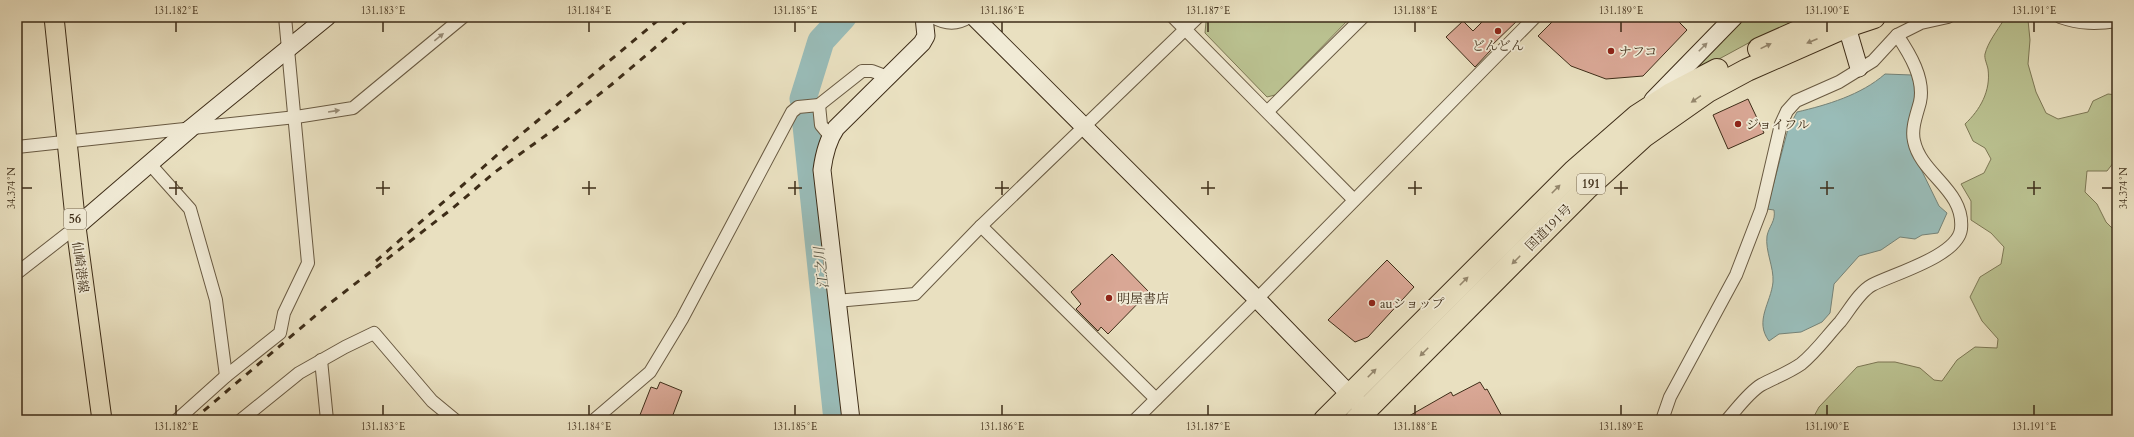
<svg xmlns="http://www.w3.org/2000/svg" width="2134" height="437" viewBox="0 0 2134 437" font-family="Cardo,'Noto Serif JP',serif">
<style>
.green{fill:#bac190;stroke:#7c7754}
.water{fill:#99bcb8;stroke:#758378}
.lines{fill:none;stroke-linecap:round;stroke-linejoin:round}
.river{stroke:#99bcb8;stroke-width:27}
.building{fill:#d9a795;stroke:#3e2d18}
.street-casing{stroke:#695a42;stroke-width:14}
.secondary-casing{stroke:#3e2d18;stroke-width:19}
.primary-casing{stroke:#3e2d18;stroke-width:21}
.highway-casing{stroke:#3e2d18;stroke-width:24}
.street{stroke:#f1ebd6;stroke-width:12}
.secondary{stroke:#f1ebd6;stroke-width:17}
.primary{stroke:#e9e0c0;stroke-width:19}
.highway{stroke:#e9e0c0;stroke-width:22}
.rail{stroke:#3e2d18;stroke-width:3;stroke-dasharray:7 7;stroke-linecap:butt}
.oneway{fill:#988c77}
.oneway2{fill:#94866c}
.ticks{fill:none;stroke:#3e2d18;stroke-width:1.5}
.poi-dot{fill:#8f2418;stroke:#f1ebd6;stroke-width:1.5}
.labels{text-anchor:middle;stroke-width:3.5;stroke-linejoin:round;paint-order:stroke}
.shield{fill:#f1ebd6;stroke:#746651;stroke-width:1}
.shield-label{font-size:12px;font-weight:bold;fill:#3e2d18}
.poi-label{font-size:13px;fill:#3e2d18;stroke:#f1ebd6;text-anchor:start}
.street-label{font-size:13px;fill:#3e2d18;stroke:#f1ebd6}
.water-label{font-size:14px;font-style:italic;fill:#555140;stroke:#f1ebd6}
.neatline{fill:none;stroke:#3e2d18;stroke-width:1.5}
.ticks-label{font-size:10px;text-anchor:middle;fill:#3e2d18}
</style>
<rect width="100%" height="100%" fill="#e9e0c0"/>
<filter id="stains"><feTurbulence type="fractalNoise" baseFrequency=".005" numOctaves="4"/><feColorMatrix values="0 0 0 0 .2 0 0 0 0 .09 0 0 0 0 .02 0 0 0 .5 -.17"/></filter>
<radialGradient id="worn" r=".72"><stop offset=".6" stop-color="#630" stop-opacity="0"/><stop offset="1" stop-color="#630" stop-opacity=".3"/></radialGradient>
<!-- green -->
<g class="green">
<polygon points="1211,17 1351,17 1275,95 1267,97 1205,33 1206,22"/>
<polygon points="1744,17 1803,17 1754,40 1697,71 1693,67"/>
<path d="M 2017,17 L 2028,20 L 2030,40 L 2028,64 L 2036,92 L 2046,113 L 2058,119 L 2088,112 L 2093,101 L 2108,94 L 2117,95 L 2117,158 L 2107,171 L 2087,171 L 2085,192 L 2097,204 L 2106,222 L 2117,233 L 2117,420 L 1812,420 L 1819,407 L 1857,367 L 1878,362 L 1895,362 L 1920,368 L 1934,380 L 1942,381 L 1957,360 L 1975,347 L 1997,348 L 1998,339 L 1982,321 L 1970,297 L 1980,277 L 2001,264 L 2004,247 L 1991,233 L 1971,220 L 1971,201 L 1961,184 L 1984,173 L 1991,159 L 1985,148 L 1973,141 L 1965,124 C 1980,110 1991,91 1988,69 C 1987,64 1984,58 1985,54 C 1988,42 1997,31 2003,21 Z"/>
</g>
<!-- water -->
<path class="water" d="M 1885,74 L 1912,75 L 1916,89 L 1917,161 L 1939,206 L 1947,213 L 1938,233 L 1922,235 L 1915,239 L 1900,237 L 1881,250 L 1859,256 L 1834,284 L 1830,313 L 1822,322 L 1801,332 L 1779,334 L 1769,341 C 1754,321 1771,303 1773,282 C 1774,267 1765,251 1767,236 C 1769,226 1776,221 1774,210 L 1767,209 L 1788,129 L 1797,112 C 1827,105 1861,95 1885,74 Z"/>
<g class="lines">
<!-- river -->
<g class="river">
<polyline points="803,99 821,41 843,17"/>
<polyline points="805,116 837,420"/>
</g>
</g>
<!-- building -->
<g class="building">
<polygon points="1487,17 1521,17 1489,48 1491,50 1475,67 1446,37 1463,21 1473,31"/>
<polygon points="1557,17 1674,17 1687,30 1643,76 1606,79 1571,66 1538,36"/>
<polygon points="1748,99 1764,133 1728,149 1713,115"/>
<polygon points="1112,254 1149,292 1108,334 1101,327 1098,331 1076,309 1081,304 1071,292"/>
<polygon points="1387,260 1414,287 1368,337 1355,342 1328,320"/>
<polygon points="660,382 682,391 671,420 638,420 651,387 657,389"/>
<polygon points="1480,382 1485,390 1487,389 1504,420 1402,420 1451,392 1453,396"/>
</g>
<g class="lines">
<!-- street casing -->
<g class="street-casing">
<g id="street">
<path d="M 933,17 C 945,24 957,25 969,17"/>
<polyline points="1173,17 1354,200"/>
<path d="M 2060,17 C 2080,24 2097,24 2117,21"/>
<polyline points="819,105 821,125 830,136"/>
<polyline points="1268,111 1363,17"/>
<polyline points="17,147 296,117 353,108 463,17"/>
<polyline points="149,163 190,209 216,300 226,376"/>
<polyline points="981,226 1156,399"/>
<polyline points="17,273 76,227"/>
<polyline points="836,301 915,294 981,226 1198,17"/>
<polyline points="321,360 327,420"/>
<polyline points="177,420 226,376 280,333 284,313 308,263 285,17"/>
<polyline points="241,420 299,373 345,347 374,333 432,401 455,420"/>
<polyline points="594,420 650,372 682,319 792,112 798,107 819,105 862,71 872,71 888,77"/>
<polyline points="1135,420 1257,299 1535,17"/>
<polyline points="1662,420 1670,397 1736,275 1761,210 1781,124 1787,111 1796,101 1839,82 1873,61 1897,35 1921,23 1948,17"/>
<path d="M 1727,420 C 1737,409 1748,393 1761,385 C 1774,378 1788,373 1801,364 C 1816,352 1827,336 1840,322 C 1849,311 1859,292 1872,285 C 1893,274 1958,256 1961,229 C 1965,190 1921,175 1914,141 C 1911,128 1917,114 1920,102 C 1925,79 1910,54 1897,35"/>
</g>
</g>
<!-- secondary casing -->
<g class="secondary-casing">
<g id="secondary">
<polyline points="974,17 1257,299 1358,403"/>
<polyline points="1844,17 1859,68"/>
<polyline points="1653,100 1734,17"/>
<polyline points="76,227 191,128 327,17"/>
<path d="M 851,420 L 822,170 C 824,155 827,141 836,128 L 922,43 L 926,36 L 924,17"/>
</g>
</g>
<!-- primary casing -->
<g class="primary-casing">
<polyline id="primary" points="54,17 76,227 102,420"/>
</g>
<!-- highway casing -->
<g class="highway-casing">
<g id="highway">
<polyline points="1759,49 1831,17"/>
<polyline points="1325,420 1574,171 1637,116 1671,94 1717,70"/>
<polyline points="1356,420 1586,189 1644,136 1708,91 1747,70 1847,26 1874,17"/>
</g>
</g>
<!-- street -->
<use href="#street" class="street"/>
<!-- secondary -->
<use href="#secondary" class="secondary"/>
<!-- primary -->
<use href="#primary" class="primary"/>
<!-- highway -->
<use href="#highway" class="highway"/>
<!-- rail -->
<g class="rail">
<polyline points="376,261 512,142 662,17"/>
<polyline points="193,420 329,304 453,208 495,172 563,123 611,85 691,17"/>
</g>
</g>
<!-- one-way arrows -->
<defs><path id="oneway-solid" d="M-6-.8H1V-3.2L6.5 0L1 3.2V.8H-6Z"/></defs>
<g class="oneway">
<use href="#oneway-solid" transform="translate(439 37) rotate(-39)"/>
<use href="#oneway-solid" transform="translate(1703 47) rotate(-45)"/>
<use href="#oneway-solid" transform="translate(334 111) rotate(-9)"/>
</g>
<g class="oneway2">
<use href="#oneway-solid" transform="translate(1812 41) rotate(157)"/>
<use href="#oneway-solid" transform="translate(1766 46) rotate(-26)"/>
<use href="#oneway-solid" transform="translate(1696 99) rotate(146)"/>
<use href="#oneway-solid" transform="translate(1556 189) rotate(-45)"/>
<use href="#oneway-solid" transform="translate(1516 260) rotate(135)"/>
<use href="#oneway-solid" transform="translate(1464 281) rotate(-45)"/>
<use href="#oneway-solid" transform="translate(1424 352) rotate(135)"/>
<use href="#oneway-solid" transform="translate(1372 373) rotate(-45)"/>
</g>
<!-- ticks -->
<path class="ticks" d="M 176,22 L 176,32M 383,22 L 383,32M 589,22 L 589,32M 795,22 L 795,32M 1002,22 L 1002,32M 1208,22 L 1208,32M 1415,22 L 1415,32M 1621,22 L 1621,32M 1827,22 L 1827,32M 2034,22 L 2034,32M 176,181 L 176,195M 383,181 L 383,195M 589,181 L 589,195M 795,181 L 795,195M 1002,181 L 1002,195M 1208,181 L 1208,195M 1415,181 L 1415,195M 1621,181 L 1621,195M 1827,181 L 1827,195M 2034,181 L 2034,195M 22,188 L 32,188M 169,188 L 183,188M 376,188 L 390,188M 582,188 L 596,188M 788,188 L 802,188M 995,188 L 1009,188M 1201,188 L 1215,188M 1408,188 L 1422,188M 1614,188 L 1628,188M 1820,188 L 1834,188M 2027,188 L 2041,188M 2102,188 L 2112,188M 176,405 L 176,415M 383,405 L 383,415M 589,405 L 589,415M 795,405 L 795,415M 1002,405 L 1002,415M 1208,405 L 1208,415M 1415,405 L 1415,415M 1621,405 L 1621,415M 1827,405 L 1827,415M 2034,405 L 2034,415"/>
<!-- markers -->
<g class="poi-dot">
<circle cx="1498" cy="31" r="4"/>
<circle cx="1611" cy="51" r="4"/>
<circle cx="1738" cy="124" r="4"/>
<circle cx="1109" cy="298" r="4"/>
<circle cx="1372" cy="303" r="4"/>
</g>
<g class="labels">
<!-- shield labels -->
<g class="shield">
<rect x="1577" y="174" width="28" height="20" rx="3"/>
<rect x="64" y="209" width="22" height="20" rx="3"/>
</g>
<g class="shield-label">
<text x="1591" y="188">191</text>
<text x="75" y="223">56</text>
</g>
<!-- poi labels -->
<g class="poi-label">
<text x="1498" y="50" text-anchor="middle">どんどん</text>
<text x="1619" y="56">ナフコ</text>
<text x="1746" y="129">ジョイフル</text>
<text x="1117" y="303">明屋書店</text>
<text x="1380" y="308">auショップ</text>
</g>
<!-- street labels -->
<g class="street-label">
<text transform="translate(1548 227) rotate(-45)" y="5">国道191号</text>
<text transform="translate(81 267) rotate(82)" y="5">仙崎港線</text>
</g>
<!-- water labels -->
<g class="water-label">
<text transform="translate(821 268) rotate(-96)" y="5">江之川</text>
</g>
</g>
<!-- margin -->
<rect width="2134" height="437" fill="none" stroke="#e9e0c0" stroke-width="44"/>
<rect x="22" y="22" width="2090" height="393" class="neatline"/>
<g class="ticks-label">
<text x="176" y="14">131.182°E</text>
<text x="383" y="14">131.183°E</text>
<text x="589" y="14">131.184°E</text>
<text x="795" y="14">131.185°E</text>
<text x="1002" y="14">131.186°E</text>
<text x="1208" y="14">131.187°E</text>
<text x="1415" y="14">131.188°E</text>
<text x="1621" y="14">131.189°E</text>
<text x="1827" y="14">131.190°E</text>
<text x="2034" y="14">131.191°E</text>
<text transform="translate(11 188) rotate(-90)" y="4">34.374°N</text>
<text transform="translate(2123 188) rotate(-90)" y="4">34.374°N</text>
<text x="176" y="430">131.182°E</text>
<text x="383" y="430">131.183°E</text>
<text x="589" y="430">131.184°E</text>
<text x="795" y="430">131.185°E</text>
<text x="1002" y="430">131.186°E</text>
<text x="1208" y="430">131.187°E</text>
<text x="1415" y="430">131.188°E</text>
<text x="1621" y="430">131.189°E</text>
<text x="1827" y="430">131.190°E</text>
<text x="2034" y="430">131.191°E</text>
</g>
<rect width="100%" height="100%" filter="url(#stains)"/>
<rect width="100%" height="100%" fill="url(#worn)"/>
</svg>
